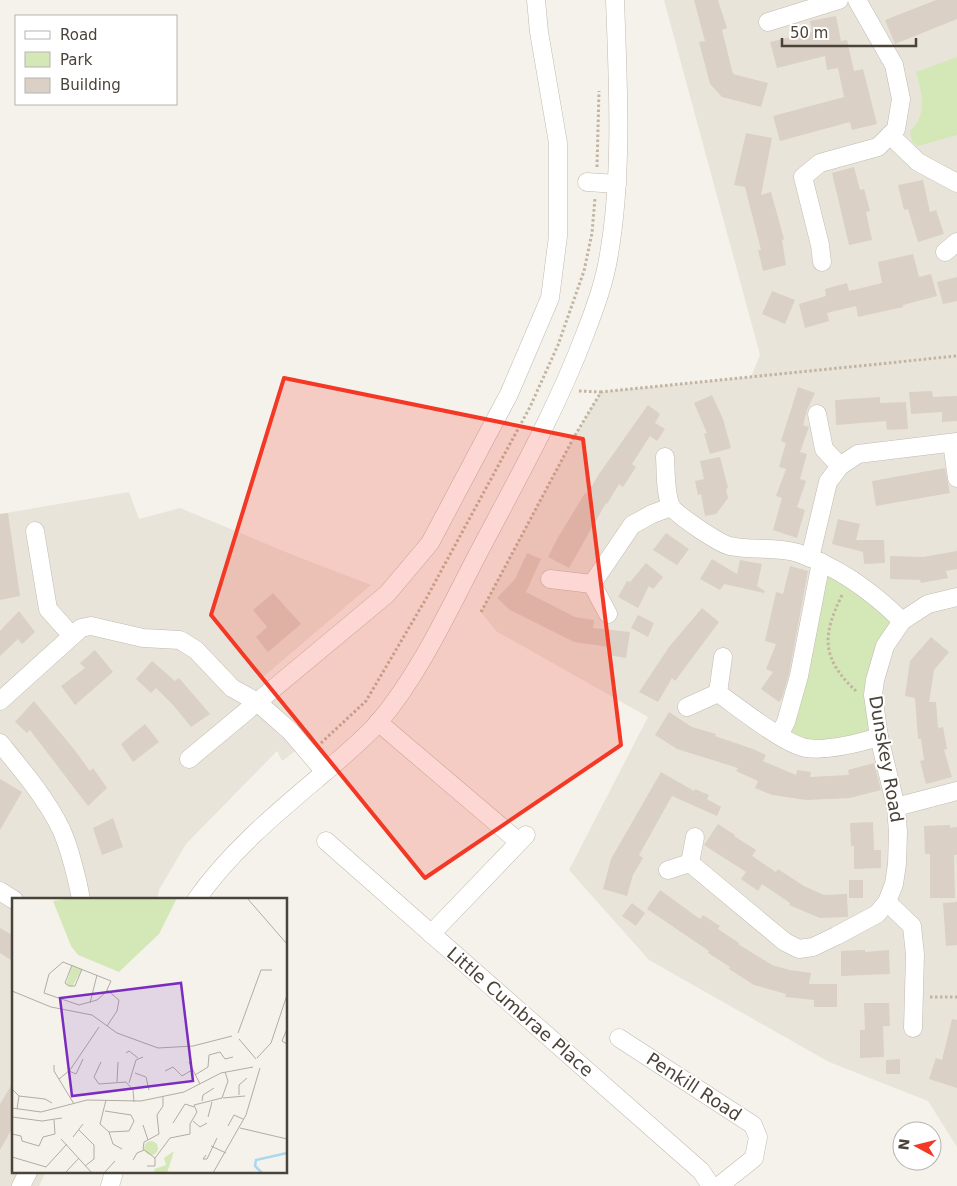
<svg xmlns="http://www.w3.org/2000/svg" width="957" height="1186" viewBox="0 0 957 1186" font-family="'DejaVu Sans',sans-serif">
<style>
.residential{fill:#e9e4da}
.green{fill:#d4e8b7}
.building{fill:#dad0c5}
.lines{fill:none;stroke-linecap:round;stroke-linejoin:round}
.minor-casing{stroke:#c1b9ae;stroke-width:19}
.path{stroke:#c2b4a0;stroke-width:3;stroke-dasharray:2.5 2.5;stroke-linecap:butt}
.minor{stroke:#fff;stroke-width:18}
.marked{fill:#f33925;fill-opacity:0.2;stroke:#f33925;stroke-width:4;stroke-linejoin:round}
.labels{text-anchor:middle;stroke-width:4;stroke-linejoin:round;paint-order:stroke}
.street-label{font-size:18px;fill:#4a4339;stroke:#fff}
.inset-river{fill:none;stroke:#abd7ef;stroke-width:2.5}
.inset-road{fill:none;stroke:#b1aca4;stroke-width:1}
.view{fill:#7b2cbf;fill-opacity:0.15;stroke:#7b2cbf;stroke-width:2.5}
.inset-edge{fill:none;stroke:#4a4339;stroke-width:2.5}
</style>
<rect width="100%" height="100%" fill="#f5f2ec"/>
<!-- residential -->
<g class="residential">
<polygon points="664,0 957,0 957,1147 928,1101 829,1062 649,960 569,870 648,717 496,631 481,612 574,437 601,392 751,377 760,355"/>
<polygon points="129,492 139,519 180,508 293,555 371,585 263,677 314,737 282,761 277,751 186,844 159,890 157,900 14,900 14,1172 46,1172 39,1186 0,1186 0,514"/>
</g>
<!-- green -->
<g class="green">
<path d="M 957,57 L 957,135 L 918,146 L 912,141 L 910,131 C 928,114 922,94 916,72 Z"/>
<polygon points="823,566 899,622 883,646 876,736 823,746 789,738"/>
</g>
<!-- building -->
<g class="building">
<polygon points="694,0 718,0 727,28 722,30 733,74 768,83 761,107 722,97 710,84 699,42 705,41"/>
<polygon points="936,0 957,0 957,19 895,44 885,20"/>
<polygon points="836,16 841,41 847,40 854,71 863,69 877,124 852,130 850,122 780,141 773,116 844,97 838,68 827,70 825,56 777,68 770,42 812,32 810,21"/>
<polygon points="746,133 772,138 761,195 771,192 784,239 782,240 786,265 763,271 758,250 761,250 745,187 734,185"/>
<polygon points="854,167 860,190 864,189 870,211 866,212 872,240 849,245 832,173"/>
<polygon points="923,180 930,212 936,210 944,234 918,242 908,209 904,210 898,185"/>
<polygon points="913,254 919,277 931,274 937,296 903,305 903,307 858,317 856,306 827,313 829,321 805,328 799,304 826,296 825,289 847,283 849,291 882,283 878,262"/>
<polygon points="957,277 957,301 943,304 937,282"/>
<polygon points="772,291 795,300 785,324 762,314"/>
<polygon points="798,387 815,393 807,410 803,425 809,427 800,452 807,454 800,479 806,481 797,507 805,510 797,538 773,530 782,498 776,496 786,469 779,467 786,443 781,441"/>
<polygon points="932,391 933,397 957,396 957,421 942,422 942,412 911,414 909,392"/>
<polygon points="712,395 723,419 731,448 710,454 704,434 707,433 694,403"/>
<polygon points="880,397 880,403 906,402 908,429 887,430 886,421 836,425 835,400"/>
<polygon points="648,405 660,414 655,423 665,429 657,441 650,436 632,464 636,467 623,487 619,484 607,504 606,503 569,568 548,557 557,539 585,493 587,494 599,474"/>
<polygon points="720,457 728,488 726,489 728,498 716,514 705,516 701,494 698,495 695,481 704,479 700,461"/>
<polygon points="945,468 950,493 876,506 872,481"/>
<polygon points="8,513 20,596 0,600 0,514"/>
<polygon points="838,519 860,524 856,540 884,540 885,563 864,564 863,552 832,544"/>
<polygon points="666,533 689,549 677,565 653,550"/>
<polygon points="957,551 957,569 946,571 948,578 921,583 920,580 890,579 890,556 923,557"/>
<polygon points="527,553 541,559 526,592 575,617 594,620 593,628 630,632 626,658 608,655 609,647 574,642 510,610 497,598 515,579"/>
<polygon points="712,559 737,574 740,560 762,564 757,586 765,591 764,593 724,584 720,590 700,579"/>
<polygon points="646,563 663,577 653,589 649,586 638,608 618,597 627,581 630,582"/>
<polygon points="790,566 808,571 789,674 782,698 779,702 761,689 773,672 766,669 776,644 765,641 776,592 783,594"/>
<polygon points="273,593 301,624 268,652 256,637 267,627 253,610"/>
<polygon points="702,608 719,622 675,681 672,678 658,702 639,692 669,647"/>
<polygon points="19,611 35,632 22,644 18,639 0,656 0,631"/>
<polygon points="638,615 654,623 648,637 631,628"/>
<polygon points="931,637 949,652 934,670 929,702 936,702 938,728 943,727 947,749 944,750 952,777 926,784 920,761 924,760 921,739 918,739 915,698 905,696 910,661"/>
<polygon points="95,650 113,672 75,705 61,686 85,668 80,663"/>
<polygon points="152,661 175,681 179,678 210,714 191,727 174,706 156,688 151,693 136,679"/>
<polygon points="34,701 73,748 90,771 93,768 107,788 88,806 30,730 27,733 15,722"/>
<polygon points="669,712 692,727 716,734 715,736 753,749 766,755 763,761 796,775 797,770 811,772 810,777 849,775 848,770 874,763 881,790 850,798 806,800 772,795 755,788 758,781 736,771 738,768 677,749 655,735"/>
<polygon points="145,724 159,742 133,762 121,744"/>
<polygon points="661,772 694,791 695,789 709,795 707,799 721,807 717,816 672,796 639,855 643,858 633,875 627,896 603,889 611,859"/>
<polygon points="0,779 22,792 0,830"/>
<polygon points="113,818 123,847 102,855 93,828"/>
<polygon points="873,822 874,850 881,850 881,868 854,869 854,846 851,846 850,823"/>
<polygon points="718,824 735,835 734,836 756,850 752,856 776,872 778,869 804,886 824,895 847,894 848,917 820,918 789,905 790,903 762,884 758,891 741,879 746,872 704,845"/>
<polygon points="950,825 950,828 957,827 957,855 954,855 955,898 930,898 930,854 925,854 924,826"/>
<rect x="849" y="880" width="14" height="18"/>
<polygon points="660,890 700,919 703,915 720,926 718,929 739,943 738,944 772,965 790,970 811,973 809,984 837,984 837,1007 814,1007 814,1000 785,997 786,994 754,985 729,969 730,967 708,953 709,951 647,909"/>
<polygon points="957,902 957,945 946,946 943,903"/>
<polygon points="632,903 645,913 636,926 622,916"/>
<polygon points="0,928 14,936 14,962 0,953"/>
<polygon points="865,950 865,952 889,950 890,974 841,976 841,951"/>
<polygon points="864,1003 889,1003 890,1026 883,1026 884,1057 860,1058 860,1030 865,1030"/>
<polygon points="952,1019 957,1020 957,1088 929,1079 936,1058 942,1060"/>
<polygon points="900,1059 900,1074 886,1074 886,1060"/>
<polygon points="14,1081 14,1125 0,1150 0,1104"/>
</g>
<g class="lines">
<!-- minor casing -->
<g class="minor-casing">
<g id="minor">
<polyline points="768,22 839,0"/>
<polyline points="890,135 918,162 957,183"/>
<polyline points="587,182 617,184"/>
<polyline points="945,252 957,242"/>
<polyline points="822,262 820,245 803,177 820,163 878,147 896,129 901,99 894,65 857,0"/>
<polyline points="817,414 824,449 840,466"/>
<polyline points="952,443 957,478"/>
<path d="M 665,457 C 666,471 665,494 671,506 C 676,515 720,544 730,546 C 752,551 777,546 798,553 C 838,567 873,592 902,621"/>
<polyline points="35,531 48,609 72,636"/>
<polyline points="810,558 828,482 840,466 858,454 957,442"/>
<polyline points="550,579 592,584"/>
<polyline points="608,614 592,584 632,525 652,514 671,507"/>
<polyline points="718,693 723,657"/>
<polyline points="0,701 81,628 91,626 143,638 180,640 196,650 232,688 257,702 273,716 290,731 325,772"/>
<path d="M 687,707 L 718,693 C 738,707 784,744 806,748 C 827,751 859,743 879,737"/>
<polyline points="378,722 519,842"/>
<polyline points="779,735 786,722 799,676 821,562"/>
<path d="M 0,743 C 22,770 46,798 61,829 C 69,846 78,881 81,900"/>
<polyline points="189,759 387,594 430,543 509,394 550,298 558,236 558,143 539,32 536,0"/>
<polyline points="896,807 957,791"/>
<polyline points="326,841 701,1171 711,1186"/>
<polyline points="690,863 695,837"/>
<polyline points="668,870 690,863 785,942 799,949 813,947 836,936 877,914 887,902 894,884 897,864 898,832 896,807 879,737 873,695 875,680 885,646 902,621 928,604 957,597"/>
<polyline points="0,891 14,900"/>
<path d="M 196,900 C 231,850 279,811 325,772 C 343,756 362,741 378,723 C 420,674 451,605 481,548 C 518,478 557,408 585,334 C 595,308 605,281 609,254 C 623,173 618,82 615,0"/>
<polyline points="887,902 912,926 915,955 913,1028"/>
<polyline points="431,934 526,835"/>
<polyline points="619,1038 753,1125 758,1137 754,1158 719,1186"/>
<polyline points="21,1186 28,1172"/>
<polyline points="110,1186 114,1172"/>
</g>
</g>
<!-- path -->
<g class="path">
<polyline points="597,167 599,91"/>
<polyline points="579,391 601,392"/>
<path d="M 842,595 C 822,636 821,658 856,691"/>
<polyline points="481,612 574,437 601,392 957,356"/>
<polyline points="321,743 366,701 427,597 530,407 558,345 584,271 592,233 595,198"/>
<polyline points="930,997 957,997"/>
</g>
<!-- minor -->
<use href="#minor" class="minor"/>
</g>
<!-- marked area -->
<path class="marked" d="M 284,378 L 583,439 L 621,745 L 425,878 L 211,615 Z"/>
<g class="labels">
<!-- street labels -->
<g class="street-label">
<text transform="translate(886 759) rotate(80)" y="6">Dunskey Road</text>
<text transform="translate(520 1012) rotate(41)" y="6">Little Cumbrae Place</text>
<text transform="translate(694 1087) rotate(33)" y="6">Penkill Road</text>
</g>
</g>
<!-- overview -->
<g transform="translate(12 898)">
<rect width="275" height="275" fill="#f5f2ec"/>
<path d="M 58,0 L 165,0 L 147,36 L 107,74 L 66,57 L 59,48 L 41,3 ZM 60,67 L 70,71 L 60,89 L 54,87 ZM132 250a7 7 0 1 1 14 0a7 7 0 1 1-14 0ZM 162,253 L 155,275 L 143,275 L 142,271 L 154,267 L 152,260 Z" fill="#d4e8b7"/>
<path class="inset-river" d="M 250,275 L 243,268 L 244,262 L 275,255"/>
<path class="inset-road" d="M 235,0 L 275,46M 51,64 L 99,83 L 94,94 L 85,102 L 67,107 L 32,95 L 37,76 ZM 60,67 L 53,85 L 57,88 L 63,88 L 70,71M 0,93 L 39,109 L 80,117 L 105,135 L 146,150 L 181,148 L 220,138M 78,105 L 85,77M 95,128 L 105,113 L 107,102 L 95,92M 275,131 L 270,143 L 275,146M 226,135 L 249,72 L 260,72M 227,141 L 244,161M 114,155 L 117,153 L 126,160M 245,160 L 259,145 L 275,97M 89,164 L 82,179 L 87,186 L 114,184 L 121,192 L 122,204M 177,164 L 188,186M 42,167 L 42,173 L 62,206M 57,173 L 64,176 L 71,161M 153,173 L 161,169 L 170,178 L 180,172M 123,175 L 134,179 L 137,192M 183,177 L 196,169 L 197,157 L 208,154 L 213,161 L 221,159M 47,181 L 58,172 L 87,129M 105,184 L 106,164M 117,185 L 124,162 L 131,159M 0,191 L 7,198 L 5,211M 227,197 L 227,187 L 235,180M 7,198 L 33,201 L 40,205M 151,199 L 151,208 L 145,217 L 147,236 L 132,244 L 131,251 L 143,260 L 158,240 L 178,236 L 178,226 L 185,214 L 182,207 L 210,200 L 216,183 L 213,174M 211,200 L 233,198M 190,203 L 191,197 L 202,190M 0,210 L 29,214 L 75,202 L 129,203 L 172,194 L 209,175 L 241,169M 93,213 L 119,217 L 122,223 L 117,233 L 97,234 L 88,226 L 94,202M 0,219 L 30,223 L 50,220M 196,219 L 200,204M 181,223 L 188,229 L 195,225M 161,225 L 173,206 L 182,209M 131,227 L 136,242M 216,228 L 222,217 L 231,221M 228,230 L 275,241M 67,232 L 82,247 L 82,261 L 73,268M 97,234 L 101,246 L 110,251M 0,236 L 9,238 L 10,243 L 27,248 L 31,239 L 43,236 L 42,222M 61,239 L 71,226M 49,241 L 80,275M 199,248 L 214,255M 194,257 L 191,261 L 195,261 L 205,240M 0,259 L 34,269 L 55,246M 121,262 L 125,255 L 132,252M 135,268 L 143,268 L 143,260M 53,275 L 67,260M 92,275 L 103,263M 201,275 L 234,217 L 248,170"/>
<path class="view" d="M 169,85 L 181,183 L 60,198 L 48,100 Z"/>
<rect width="275" height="275" class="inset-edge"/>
</g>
<!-- legend -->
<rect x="15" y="15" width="162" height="90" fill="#ffffff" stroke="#b7b4b0"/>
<rect x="25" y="31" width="25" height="8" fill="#ffffff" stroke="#b7b4b0"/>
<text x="60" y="40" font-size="15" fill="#4a4339">Road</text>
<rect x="25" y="52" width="25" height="15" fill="#d4e8b7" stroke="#b7b4b0"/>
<text x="60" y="65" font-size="15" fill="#4a4339">Park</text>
<rect x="25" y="78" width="25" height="15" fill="#dad0c5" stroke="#b7b4b0"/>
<text x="60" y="90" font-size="15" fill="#4a4339">Building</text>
<!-- north arrow -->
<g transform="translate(917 1146) rotate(277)"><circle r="24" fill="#ffffff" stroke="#b7b4b0"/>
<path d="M0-4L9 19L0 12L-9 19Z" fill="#f33925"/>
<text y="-8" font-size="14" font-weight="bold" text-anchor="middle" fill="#4a4339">N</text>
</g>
<!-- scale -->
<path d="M782 38v8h134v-8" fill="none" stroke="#4a4339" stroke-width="2.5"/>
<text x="790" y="38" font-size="15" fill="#4a4339" stroke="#ffffff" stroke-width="4" paint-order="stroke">50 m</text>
</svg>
